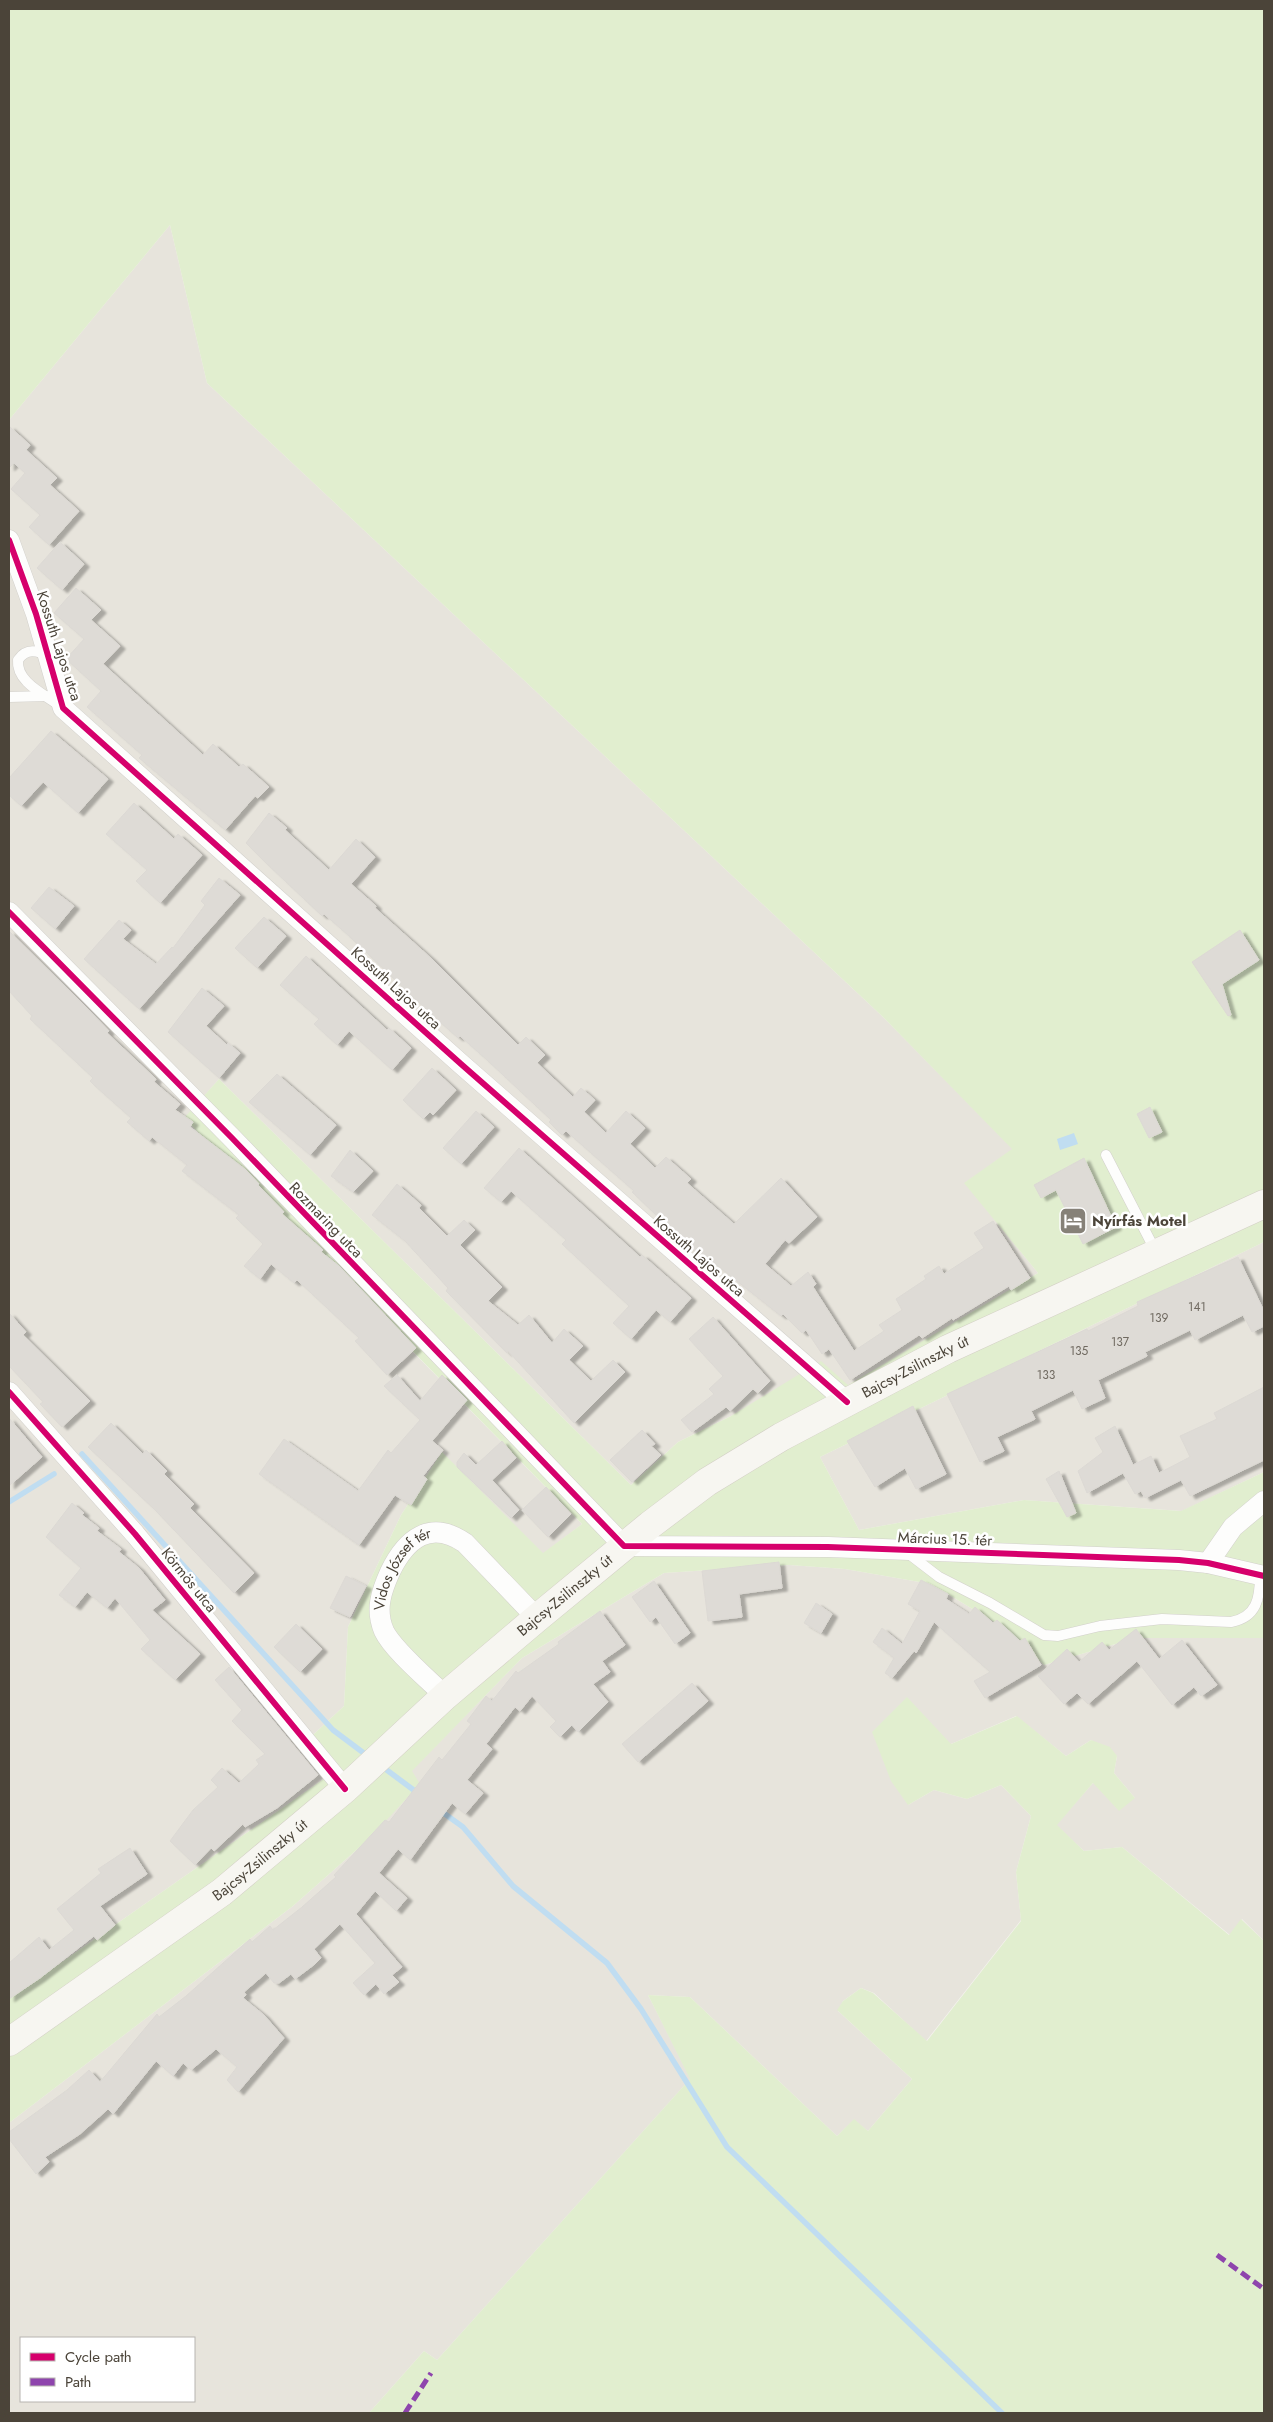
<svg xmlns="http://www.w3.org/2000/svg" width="1273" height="2422" viewBox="0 0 1273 2422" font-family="Jost,sans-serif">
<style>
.residential{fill:#e7e4dc;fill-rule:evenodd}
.green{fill:#e1eecf}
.water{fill:#c0ddf1}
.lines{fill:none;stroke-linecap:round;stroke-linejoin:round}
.stream{stroke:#c0ddf1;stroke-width:5.5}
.building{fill:#dedbd6;stroke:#dcd9d4;filter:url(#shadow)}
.lane-casing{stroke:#d2d0cb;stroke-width:11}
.street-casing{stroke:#d2d0cb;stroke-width:21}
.secondary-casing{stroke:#d3cfc5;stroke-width:29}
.lane{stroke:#fdfdfc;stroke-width:10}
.street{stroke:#fdfdfc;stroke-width:20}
.secondary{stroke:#f7f6f1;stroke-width:28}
.quiet{stroke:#8e44ad;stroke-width:5;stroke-dasharray:10 5;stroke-linecap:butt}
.cycleway-casing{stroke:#fff;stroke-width:9}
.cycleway{stroke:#d6006c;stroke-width:6}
.labels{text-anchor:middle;stroke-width:5;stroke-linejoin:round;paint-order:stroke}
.number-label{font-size:12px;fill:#706a61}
.street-label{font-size:15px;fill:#4b4439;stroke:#fff}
.poi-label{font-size:15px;font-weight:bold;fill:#4b4439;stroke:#fff;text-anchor:start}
</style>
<defs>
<filter id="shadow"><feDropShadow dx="5.5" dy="3" stdDeviation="1" flood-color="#0004"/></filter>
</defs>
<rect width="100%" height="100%" fill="#f4f2ee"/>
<!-- residential -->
<g class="residential">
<polygon points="170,225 207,383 883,1017 1013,1149 965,1183 1038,1273 848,1386 731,1416 678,1442 631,1485 219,1079 184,1119 582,1524 543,1554 442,1453 401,1515 348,1627 344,1706 300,1747 325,1778 9,1999 9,420"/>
<polygon points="1264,1242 1264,1472 1182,1511 1024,1500 859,1530 820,1457"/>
<path d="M 789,1565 L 845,1569 L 931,1584 L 1009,1631 L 1044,1665 L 1136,1638 L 1264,1638 L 1264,1941 L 1242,1919 L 1230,1935 L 1122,1847 L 1084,1851 L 1056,1825 L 1093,1783 L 1135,1798 L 1114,1773 L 1117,1756 L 1091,1740 L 1066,1756 L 1016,1716 L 951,1744 L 908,1805 L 934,1790 L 967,1799 L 1001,1785 L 1031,1816 L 1016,1872 L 1021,1920 L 926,2041 L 874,1993 L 861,1988 L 843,2001 L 838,2011 L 912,2079 L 868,2131 L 854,2120 L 837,2136 L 690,1997 L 648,1995 L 691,2078 L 437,2360 L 424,2351 L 369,2413 L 9,2413 L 9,2123 L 293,1906 L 370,1838 L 411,1771 L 522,1658 L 664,1573 ZM 21,2338 L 194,2338 L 194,2401 L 21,2401 Z"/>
</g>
<!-- green -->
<g class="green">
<polygon points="9,9 1264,9 1264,1242 820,1457 859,1530 1024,1500 1181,1511 1264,1472 1264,1638 1136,1638 1044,1665 1009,1631 931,1584 845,1569 789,1565 664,1573 522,1658 412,1771 420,1784 370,1838 293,1906 9,2123 9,1999 325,1778 300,1747 344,1706 348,1627 401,1515 442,1452 543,1553 582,1524 184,1118 219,1079 631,1485 678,1442 731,1416 821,1361 848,1385 1038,1273 964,1183 1012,1149 883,1017 207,383 170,225 9,420"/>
<polygon points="907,1697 951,1744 1017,1716 1066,1756 1091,1740 1110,1747 1117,1756 1114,1773 1135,1798 1119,1811 1093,1783 1057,1825 1084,1851 1122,1847 1229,1935 1241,1919 1264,1941 1264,2413 369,2413 424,2351 437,2360 690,2079 648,1995 690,1997 837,2136 854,2119 868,2131 912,2079 837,2010 843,2001 861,1988 873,1993 927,2041 1021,1921 1016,1872 1031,1816 1001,1785 967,1799 934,1790 908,1805 891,1781 872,1732"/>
</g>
<!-- water -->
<polygon class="water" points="1074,1133 1078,1144 1060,1150 1057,1139"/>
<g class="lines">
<!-- stream -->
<g class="stream">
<polyline points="82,1454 333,1730 369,1757"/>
<polyline points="9,1502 54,1474"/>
<polyline points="380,1765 419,1794"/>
<polyline points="438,1809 463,1827 513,1886 607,1963 641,2009 727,2147 1002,2413"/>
</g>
</g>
<!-- building -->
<g class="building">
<polygon points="9,426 30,445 26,450 57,478 50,485 79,511 49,545 29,527 40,515 11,489 25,473 14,463 9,468"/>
<polygon points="60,542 84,564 62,590 37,568"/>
<polygon points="76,588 101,610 91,620 120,646 103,664 203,755 213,744 239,767 243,764 269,787 258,798 255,796 225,830 139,758 142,755 87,707 101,691 66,659 84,639 54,613"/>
<polygon points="51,731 108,779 78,813 43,782 21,806 9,795 9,778"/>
<polygon points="134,803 174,839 178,834 202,855 160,903 136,881 147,870 106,834"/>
<polygon points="269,813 287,828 285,830 329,870 356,839 375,857 351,884 376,906 375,908 432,959 518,1045 526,1037 545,1055 537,1063 573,1097 581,1088 595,1100 584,1112 606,1133 626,1111 645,1128 630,1144 655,1168 666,1157 691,1179 687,1183 734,1224 781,1178 817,1217 789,1243 785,1240 765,1264 791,1286 808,1272 816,1284 813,1287 854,1351 884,1331 879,1325 902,1310 896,1299 926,1279 924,1276 939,1266 944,1274 984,1248 974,1233 993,1221 1030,1278 1011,1290 1009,1286 953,1320 952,1318 922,1338 919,1335 850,1380 829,1349 822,1354 806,1330 802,1333 783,1314 781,1316 703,1254 701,1256 680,1240 683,1236 657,1216 632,1192 634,1191 566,1131 562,1135 549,1122 551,1120 488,1061 460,1036 458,1038 431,1014 349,936 324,914 322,916 268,865 246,843"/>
<polygon points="219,878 240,895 139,1009 84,959 119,920 131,930 123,939 156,964 172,947 173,948 205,905 201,901"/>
<polygon points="49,887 74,906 55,929 31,908"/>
<polygon points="264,917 286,936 257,968 235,948"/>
<polygon points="1240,930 1259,960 1222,984 1231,1015 1228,1016 1192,962"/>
<polygon points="9,931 84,1005 109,1031 107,1033 156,1079 154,1082 180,1104 175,1110 193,1122 190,1127 246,1170 259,1184 258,1185 284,1212 282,1214 323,1250 321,1252 339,1266 416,1348 387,1375 355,1341 359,1338 297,1280 294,1283 271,1264 260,1279 244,1266 263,1244 236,1218 239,1215 182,1171 187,1165 152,1137 149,1141 127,1122 131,1118 95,1086 90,1081 93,1078 30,1019 32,1016 9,991"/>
<polygon points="306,956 387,1030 389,1028 411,1048 392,1070 349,1031 337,1045 314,1024 319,1019 280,985"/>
<polygon points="202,988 224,1006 206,1026 227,1045 228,1043 240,1053 219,1078 168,1032"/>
<polygon points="432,1068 456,1090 433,1115 430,1112 423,1119 403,1100"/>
<polygon points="277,1074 336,1125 310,1155 249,1102"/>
<polygon points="1150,1107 1162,1132 1149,1138 1137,1114"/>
<polygon points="476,1111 494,1127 461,1164 443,1148"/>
<polygon points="519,1148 640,1257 642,1255 691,1298 670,1322 656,1310 631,1339 613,1323 629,1306 562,1244 566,1240 511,1191 501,1202 484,1188"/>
<polygon points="350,1150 373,1171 353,1192 331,1176"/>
<polygon points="1084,1158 1116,1227 1083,1244 1056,1190 1041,1198 1034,1185"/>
<polygon points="397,1184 421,1205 419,1208 447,1236 464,1220 475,1230 460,1245 502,1287 488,1301 518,1325 529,1315 552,1343 564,1329 583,1346 569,1360 591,1381 613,1360 625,1372 574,1423 508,1351 507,1353 446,1291 448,1288 405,1241 372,1215"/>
<polygon points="1238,1257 1264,1311 1264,1326 1252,1332 1243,1315 1195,1340 1190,1330 1145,1352 1147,1356 1098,1380 1105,1398 1082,1409 1073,1390 1031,1411 1035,1419 997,1437 1004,1451 980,1462 947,1394 1087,1329 1088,1331 1138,1306 1137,1302"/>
<polygon points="9,1313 26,1332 23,1335 90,1401 62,1427 40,1404 43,1402 9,1366"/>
<polygon points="713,1317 770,1381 758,1393 753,1389 730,1411 726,1407 692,1432 681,1420 714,1394 709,1389 723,1376 689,1339"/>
<polygon points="397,1375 420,1401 442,1375 467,1400 432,1441 443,1450 423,1476 427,1479 411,1505 395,1495 359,1545 259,1474 284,1439 358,1491 388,1450 391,1453 420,1420 384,1386"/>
<polygon points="1264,1387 1264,1460 1190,1496 1181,1480 1145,1498 1141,1491 1135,1494 1123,1473 1087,1493 1078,1471 1103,1452 1095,1438 1115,1426 1133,1465 1151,1456 1159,1473 1190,1457 1180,1436 1217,1419 1214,1413"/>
<polygon points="913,1406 946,1474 916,1489 905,1468 875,1487 847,1441"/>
<polygon points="9,1418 42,1457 9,1486"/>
<polygon points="111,1423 143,1454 146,1450 167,1471 164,1474 194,1504 190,1508 254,1573 234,1593 155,1510 88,1447"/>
<polygon points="642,1430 655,1444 651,1446 661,1455 632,1482 610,1460"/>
<polygon points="502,1441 516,1458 492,1480 519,1510 511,1518 457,1467 457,1462 464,1453 476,1465"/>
<polygon points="1059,1471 1076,1513 1067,1517 1046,1479"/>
<polygon points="546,1487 571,1514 548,1537 522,1510"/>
<polygon points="72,1503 84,1513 82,1515 99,1528 97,1531 121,1549 119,1552 139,1568 165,1600 152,1610 200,1654 175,1680 141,1649 150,1640 115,1598 107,1608 87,1592 75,1607 59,1595 81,1568 46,1537"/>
<polygon points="779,1562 782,1588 739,1594 742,1617 708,1621 702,1571"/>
<polygon points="346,1576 366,1586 350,1617 330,1608"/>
<polygon points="921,1580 948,1594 946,1599 969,1614 975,1607 993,1623 997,1620 1020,1641 1025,1638 1041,1665 985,1698 974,1681 990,1672 934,1622 916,1653 914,1651 892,1678 885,1673 894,1658 873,1642 882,1628 902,1644 920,1611 908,1604"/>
<polygon points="654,1581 690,1633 675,1644 656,1617 650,1622 632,1597"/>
<polygon points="816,1603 832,1614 821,1633 804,1623"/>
<polygon points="600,1611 625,1645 602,1661 610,1672 593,1684 608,1702 578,1732 572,1725 560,1737 550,1727 556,1721 532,1696 520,1711 515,1707 486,1744 492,1749 467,1780 483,1793 465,1814 452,1803 410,1860 398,1849 379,1873 407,1898 396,1911 375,1891 356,1914 402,1967 392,1975 399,1982 384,1994 376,1984 364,1995 353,1983 375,1963 340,1924 314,1949 321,1958 315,1964 295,1979 291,1974 279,1983 274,1983 266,1973 244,1992 246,1995 243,1998 264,2015 284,2038 238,2092 227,2080 237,2067 216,2049 191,2070 183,2063 173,2076 156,2061 113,2114 108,2109 80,2134 45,2157 49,2162 36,2174 9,2139 9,2132 67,2090 89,2070 100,2082 157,2014 159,2017 186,1996 250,1939 252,1942 270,1926 273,1930 302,1907 336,1877 334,1875 385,1820 389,1822 439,1757 442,1760 471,1724 467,1721 486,1696 492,1701 516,1671 518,1673 559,1644 558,1642"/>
<polygon points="296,1624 322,1649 300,1672 274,1647"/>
<polygon points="1136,1629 1159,1659 1182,1640 1217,1685 1201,1696 1194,1687 1172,1705 1137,1661 1088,1704 1077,1693 1064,1704 1038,1676 1067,1649 1079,1662 1102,1642 1109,1650"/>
<polygon points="229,1667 318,1775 277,1808 245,1827 243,1824 214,1851 211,1848 195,1865 170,1841 193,1810 218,1787 211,1780 222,1768 239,1783 259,1764 256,1760 265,1754 232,1721 242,1710 215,1680"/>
<polygon points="692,1683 708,1701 638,1762 622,1744"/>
<polygon points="130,1848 147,1874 100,1906 115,1925 97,1940 94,1936 40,1978 9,1999 9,1963 39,1937 49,1950 74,1930 57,1909 101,1873 98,1869"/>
</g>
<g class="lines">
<!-- lane casing -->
<g class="lane-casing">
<g id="lane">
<path d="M 48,656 C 37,650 26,648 18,660 C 16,682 44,694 60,706"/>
<polyline points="9,697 46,696"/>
<polyline points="1106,1155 1156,1252"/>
<path d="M 905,1551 L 939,1577 L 990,1603 L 1044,1635 L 1058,1636 L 1100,1626 L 1162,1619 L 1231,1622 C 1257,1617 1260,1598 1260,1575"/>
</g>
</g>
<!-- street casing -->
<g class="street-casing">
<g id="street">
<polyline points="9,540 36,614 63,708 461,1064 847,1402"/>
<polyline points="9,912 231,1137 624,1546 828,1547 1179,1560 1208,1563 1264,1576"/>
<polyline points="9,1392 135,1534 345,1789"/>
<polyline points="1208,1563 1233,1527 1264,1501"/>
<path id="s1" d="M 445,1696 C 429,1680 393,1650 384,1631 C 375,1610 381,1592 390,1572 C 406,1539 430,1519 465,1543 L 537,1618"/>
</g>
</g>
<!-- secondary casing -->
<g class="secondary-casing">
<g id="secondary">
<path id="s2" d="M 9,2042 L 222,1892 L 345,1789 L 445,1696 L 537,1618 L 650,1525 L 707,1482 L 781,1437 L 948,1349 L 1264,1204"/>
</g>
</g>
<!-- lane -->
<use href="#lane" class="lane"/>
<!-- street -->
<use href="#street" class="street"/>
<!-- secondary -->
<use href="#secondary" class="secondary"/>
<!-- quiet -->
<g class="quiet">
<polyline points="1217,2255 1264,2289"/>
<polyline points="405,2413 431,2373"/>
</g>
<!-- cycleway casing -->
<g class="cycleway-casing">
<g id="cycleway">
<polyline points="9,540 36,614 63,708 461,1064 847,1402"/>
<polyline points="9,912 231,1137 624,1546 828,1547 1179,1560 1208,1563 1264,1576"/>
<polyline points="9,1392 135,1534 345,1789"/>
</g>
</g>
<!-- cycleway -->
<use href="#cycleway" class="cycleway"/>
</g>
<!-- icons -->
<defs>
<g id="hotel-square" transform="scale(1.4375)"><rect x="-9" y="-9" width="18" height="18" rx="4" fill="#868178" stroke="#fff"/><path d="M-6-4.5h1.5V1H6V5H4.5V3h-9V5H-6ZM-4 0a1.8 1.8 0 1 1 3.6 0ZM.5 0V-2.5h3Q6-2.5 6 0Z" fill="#fff"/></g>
</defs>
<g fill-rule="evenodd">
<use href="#hotel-square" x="1073" y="1221"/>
</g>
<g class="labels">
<!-- number labels -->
<g class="number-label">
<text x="1197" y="1311">141</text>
<text x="1159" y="1322">139</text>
<text x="1120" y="1346">137</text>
<text x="1079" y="1355">135</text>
<text x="1046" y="1379">133</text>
</g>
<!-- street labels -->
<g class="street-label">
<text transform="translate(59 646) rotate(72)" y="5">Kossuth Lajos utca</text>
<text transform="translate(396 988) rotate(42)" y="5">Kossuth Lajos utca</text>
<text transform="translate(326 1220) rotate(46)" y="5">Rozmaring utca</text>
<text transform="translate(699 1256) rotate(41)" y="5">Kossuth Lajos utca</text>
<text dy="5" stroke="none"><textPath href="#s2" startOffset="1134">Bajcsy-Zsilinszky út</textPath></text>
<text transform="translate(945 1539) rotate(2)" y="5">Március 15. tér</text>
<text dy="5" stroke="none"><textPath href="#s1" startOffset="160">Vidos József tér</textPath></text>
<text transform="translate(189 1580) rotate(51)" y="5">Körmös utca</text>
<text dy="5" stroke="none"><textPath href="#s2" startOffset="714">Bajcsy-Zsilinszky út</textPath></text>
<text dy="5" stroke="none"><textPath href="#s2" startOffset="310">Bajcsy-Zsilinszky út</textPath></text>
</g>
<!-- poi labels -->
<g class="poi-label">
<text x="1092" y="1226">Nyírfás Motel</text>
</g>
</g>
<!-- border -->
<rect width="1273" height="2422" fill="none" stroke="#4b4439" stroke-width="20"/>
<!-- legend -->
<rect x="20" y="2337" width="175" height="65" fill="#ffffff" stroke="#b7b4b0"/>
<rect x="30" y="2353" width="25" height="8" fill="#d6006c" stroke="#b7b4b0"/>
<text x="65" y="2362" font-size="15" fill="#4b4439">Cycle path</text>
<rect x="30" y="2378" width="25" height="8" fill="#8e44ad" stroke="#b7b4b0"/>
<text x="65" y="2387" font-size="15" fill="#4b4439">Path</text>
</svg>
